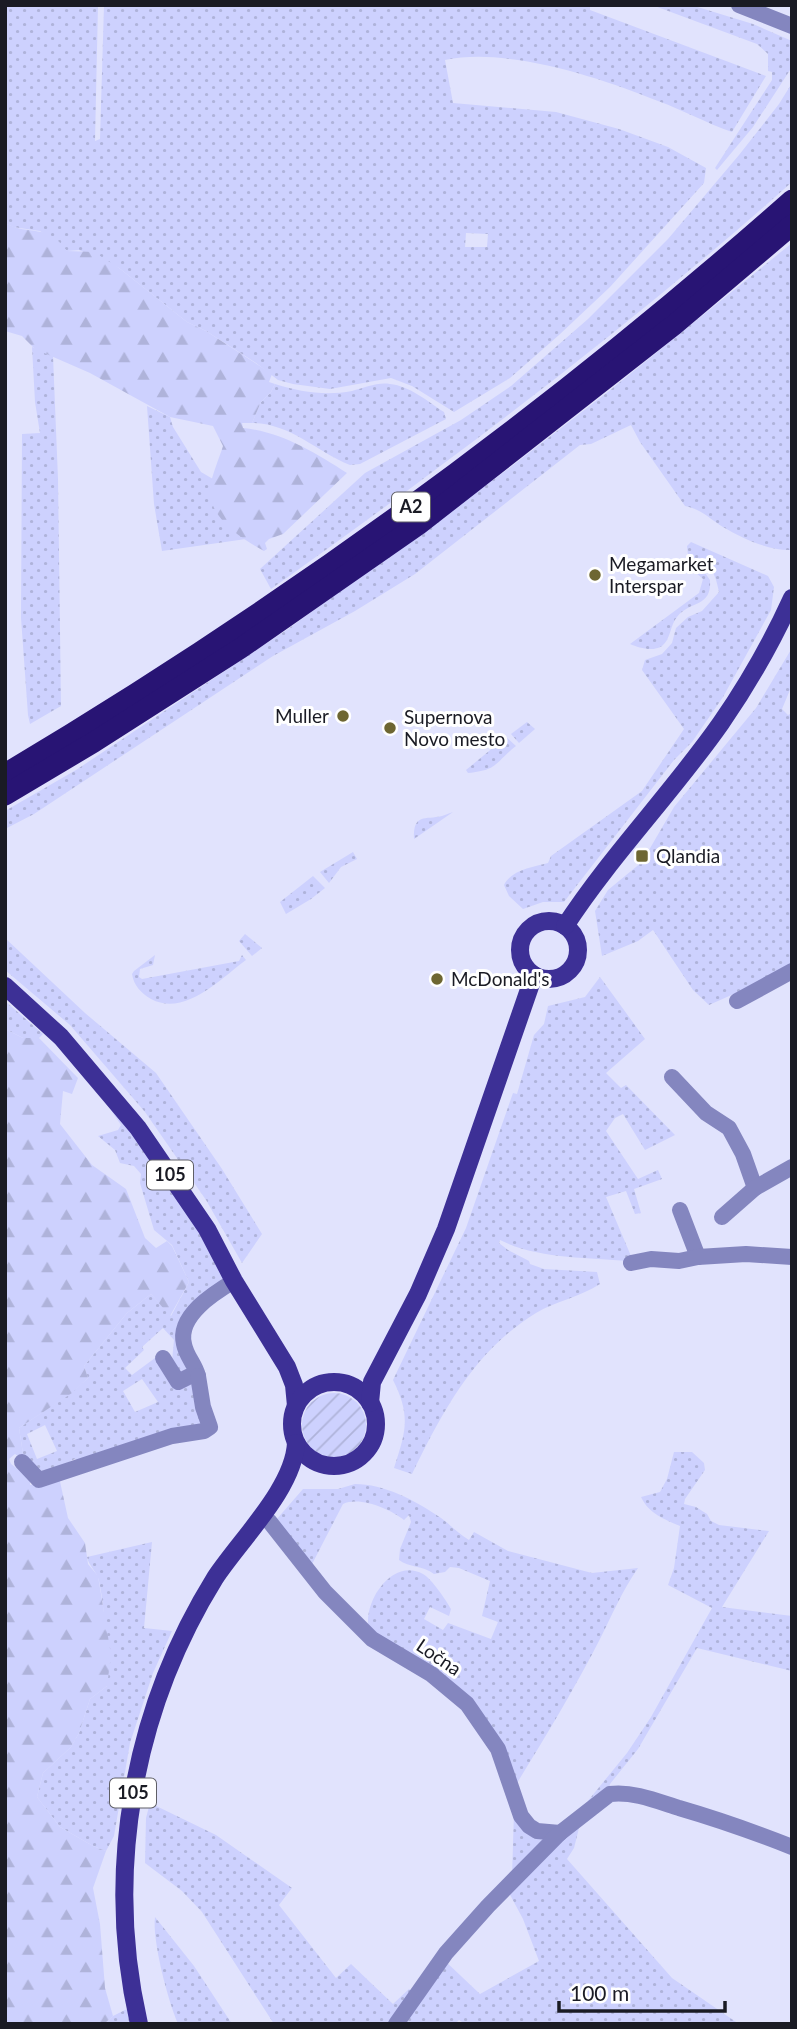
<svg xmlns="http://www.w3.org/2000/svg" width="797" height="2029" viewBox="0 0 797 2029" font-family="Lato,sans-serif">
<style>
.grass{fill:url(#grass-dots);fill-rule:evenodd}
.forest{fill:url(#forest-firs)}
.garden{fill:url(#garden-furrows)}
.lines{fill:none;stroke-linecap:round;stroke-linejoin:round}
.minor{stroke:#8486bf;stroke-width:16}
.major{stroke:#3d3096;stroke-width:18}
.highway{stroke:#281474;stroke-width:21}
.poi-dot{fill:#6d6632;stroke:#fff;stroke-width:2.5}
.labels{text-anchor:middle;stroke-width:6;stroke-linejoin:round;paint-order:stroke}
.shield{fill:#fff;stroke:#5f5f66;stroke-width:2}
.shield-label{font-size:18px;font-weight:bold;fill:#1a1b24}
.poi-label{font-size:19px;fill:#1a1b24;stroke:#fff;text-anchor:start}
.street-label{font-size:19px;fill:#1a1b24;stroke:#fff}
</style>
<defs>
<pattern id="grass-dots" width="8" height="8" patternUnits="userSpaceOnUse" patternTransform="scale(1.75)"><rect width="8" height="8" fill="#cdd1fe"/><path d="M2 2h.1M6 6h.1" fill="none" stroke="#afb3da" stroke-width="1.8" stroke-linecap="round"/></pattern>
<pattern id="forest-firs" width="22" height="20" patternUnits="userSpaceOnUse" patternTransform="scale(1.75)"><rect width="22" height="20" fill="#cdd1fe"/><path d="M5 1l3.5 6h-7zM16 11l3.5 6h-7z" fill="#afb3da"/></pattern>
<pattern id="garden-furrows" width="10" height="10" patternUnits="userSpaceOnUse" patternTransform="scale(1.75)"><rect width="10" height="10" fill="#cdd1fe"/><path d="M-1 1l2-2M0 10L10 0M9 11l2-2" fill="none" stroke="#afb3da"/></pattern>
</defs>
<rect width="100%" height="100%" fill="#e1e3fd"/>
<!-- grass -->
<g class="grass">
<path d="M 5,5 L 98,5 L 95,141 L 100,139 L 104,5 L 590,5 L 590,10 L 766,76 L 732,132 C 706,123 683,110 658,101 C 599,77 507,47 445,60 L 453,103 L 556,112 L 619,129 L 668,147 L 706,168 L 704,183 L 610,287 L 559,335 L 510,378 L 454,412 L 412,386 L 391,378 L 330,389 L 293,384 L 278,380 L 256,363 L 206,331 L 187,322 L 119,268 L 79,250 L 67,251 L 40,231 L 13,227 L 5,223 ZM 466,233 L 488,234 L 487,247 L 465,247 Z"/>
<polygon points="652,5 691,5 753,24 792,41 792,67 753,127 717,170 715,168 772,80 772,72 768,71 768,54 757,44"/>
<path d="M 792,83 L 792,182 C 627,329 451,461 271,589 L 260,569 L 365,473 L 461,420 L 511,386 L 588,319 L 668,239 L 739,155 L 779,104 Z"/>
<path d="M 792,243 L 791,550 C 769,551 742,538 723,527 C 710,519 701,509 685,506 L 640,442 L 631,425 L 591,444 L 580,445 L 415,574 L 355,611 L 273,656 L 34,814 L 5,829 L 5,811 L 76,770 L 288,629 L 508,469 L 609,391 Z"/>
<polygon points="32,347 53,356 58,479 61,706 30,724 28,715 21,618 22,434 40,433 35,402"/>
<path d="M 275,384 C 300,392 326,396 352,391 C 364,388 377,382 390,384 C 410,386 427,401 444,412 L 446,419 L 360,464 L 350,465 C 317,452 290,423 252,423 L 261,402 L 271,392 Z"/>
<polygon points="147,406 170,417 173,427 201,472 213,479 210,489 238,534 246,539 162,551 154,504"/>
<path d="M 691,542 L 768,576 L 774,587 L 771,610 L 723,697 L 692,742 L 674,760 L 564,902 L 543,902 L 523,909 L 509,896 L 504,885 C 511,870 533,867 548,863 L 551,856 L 642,791 L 684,729 L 642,670 L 645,660 L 662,654 L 672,643 L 676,628 L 688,617 L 702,611 L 719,592 C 714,565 708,567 688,555 L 687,546 Z"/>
<path d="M 687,565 L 703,570 L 710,580 C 712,608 690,600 677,617 C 670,625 671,639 662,646 C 653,652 639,648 630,644 L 699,593 L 703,579 Z"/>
<polygon points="792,648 792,685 782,709 788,715 792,713 792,968 709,1005 693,990 653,930 638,941 602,956 595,911 608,890 642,862 674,807 756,708"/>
<polygon points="527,722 535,729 519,743 511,734"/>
<path d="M 506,737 L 516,746 C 494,763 499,770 468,773 L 466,770 Z"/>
<path d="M 453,812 L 414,839 C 413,813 425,820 442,816 C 446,815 449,813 453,812 Z"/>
<polygon points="353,852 357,859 341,867 329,883 320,872"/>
<polygon points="313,876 325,888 311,899 286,914 280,902"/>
<polygon points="245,934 262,948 252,956 239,941"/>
<polygon points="5,938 85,1013 156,1073 222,1169 262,1234 242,1263 206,1200 145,1112 70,1025 5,970"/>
<path d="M 155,955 L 153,965 L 140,969 L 139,977 L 142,979 L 239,961 L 242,955 L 246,960 C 220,979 185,1017 151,999 C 141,993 134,986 132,974 L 134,971 Z"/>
<path d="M 600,977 L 645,1039 L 606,1073 L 621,1088 L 626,1085 L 675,1135 L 645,1150 L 623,1114 L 615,1118 L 606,1131 L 638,1179 L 658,1170 L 662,1179 L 634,1189 L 641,1213 L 635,1214 L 626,1191 L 606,1197 L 631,1256 L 628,1261 C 587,1257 538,1259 500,1240 L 499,1243 L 508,1250 L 529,1261 L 530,1264 L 544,1269 L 597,1272 L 600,1284 C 580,1297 556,1301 536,1313 C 474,1351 443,1411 412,1474 L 394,1468 C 406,1431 411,1416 393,1380 L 466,1228 L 513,1093 L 517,1094 L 534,1035 L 544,1024 L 548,1006 L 585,997 Z"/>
<polygon points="5,1001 43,1034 39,1038 23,1038 5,1029"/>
<path d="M 102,1090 L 150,1153 L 228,1278 C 209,1293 173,1318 181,1346 C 183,1353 188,1359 192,1366 L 191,1371 L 181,1377 L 172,1361 L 174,1340 L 163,1328 L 142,1347 L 144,1350 L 125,1368 L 132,1375 L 155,1358 L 176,1385 L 192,1379 L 197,1405 L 204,1420 L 202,1427 L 193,1431 L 165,1434 L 80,1462 L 75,1459 L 41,1475 L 24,1460 L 19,1428 L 71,1393 L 88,1378 L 84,1366 L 127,1313 L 151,1294 L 171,1316 L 189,1282 L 172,1245 L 154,1230 L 140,1183 L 141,1174 L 134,1166 L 120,1163 L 115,1150 L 98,1136 L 118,1130 L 121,1125 L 102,1097 ZM 142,1379 L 158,1402 L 135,1412 L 123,1391 ZM 45,1425 L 57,1451 L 37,1459 L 27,1434 Z"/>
<path d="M 674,1452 L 692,1452 L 704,1463 L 705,1470 L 685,1499 L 684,1504 L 696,1507 L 707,1514 L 711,1521 L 719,1525 L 769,1531 L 722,1607 L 792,1616 L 792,1671 L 697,1648 L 638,1749 L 610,1784 L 609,1789 L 587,1802 L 627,1753 L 651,1717 L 712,1608 L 668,1585 L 674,1568 L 680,1526 C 664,1519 649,1514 641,1497 L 660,1492 L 667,1479 Z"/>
<path d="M 355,1484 C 384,1484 414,1500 438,1516 C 449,1523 457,1533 469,1540 L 474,1532 L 508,1551 L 592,1573 L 638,1568 C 622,1591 612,1615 600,1639 C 574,1690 544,1739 514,1788 L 495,1738 L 369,1630 C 362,1603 392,1557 423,1574 C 431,1578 446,1600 451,1609 L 449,1616 L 430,1607 L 424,1619 L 443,1630 L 448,1623 L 491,1639 L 498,1622 L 482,1616 L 490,1581 L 459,1568 L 450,1567 L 445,1572 L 434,1574 C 423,1565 409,1568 399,1560 L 400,1549 L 411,1522 L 409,1515 L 404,1520 C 390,1509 360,1496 343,1504 L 309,1570 L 276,1520 L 303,1489 L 338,1489 Z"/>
<path d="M 152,1542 L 144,1628 L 172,1631 L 153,1673 L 130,1743 L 114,1836 L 106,1851 L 93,1846 L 60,1827 L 37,1797 L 43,1773 L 71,1747 L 79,1733 L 90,1699 L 107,1686 C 106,1650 106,1615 99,1581 C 97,1571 89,1567 87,1557 Z"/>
<polygon points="150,1803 216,1835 292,1888 279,1905 336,1978 351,1964 393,2004 409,1989 414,1993 392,2024 274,2024 202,1912 182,1891 145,1863 146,1818"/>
<polygon points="514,1811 550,1837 512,1877"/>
<polygon points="580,1824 574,1848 567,1859 672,1978 739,2024 465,2024 459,2020 455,2024 401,2024 443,1959 480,1994 539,1961 523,1919 507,1889"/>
<path d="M 155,1917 L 194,1966 L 232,2024 L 178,2024 C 168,2001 152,1941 155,1917 Z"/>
<polygon points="127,2009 131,2024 104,2024 113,2016"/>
</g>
<!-- forest -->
<g class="forest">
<path d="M 5,223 C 31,237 46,222 67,251 L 94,252 L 119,268 L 187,322 L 206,331 L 272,374 L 269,382 L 275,384 L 271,392 L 261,402 L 252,423 L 242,423 L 243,428 C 282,432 314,452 347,473 L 283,534 L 269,539 L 265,543 L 267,549 L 264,551 C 241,538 208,518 210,488 C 212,474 219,459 223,446 L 213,426 L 170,417 L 90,373 L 35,349 L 22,336 L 5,331 Z"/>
<polygon points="5,1029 23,1038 39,1038 78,1078 72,1094 63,1091 60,1124 92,1165 126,1189 145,1238 156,1248 167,1241 172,1246 189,1282 170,1316 151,1294 127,1313 84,1366 88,1378 72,1393 19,1428 24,1460 15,1454 9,1459 11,1464 30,1478 30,1485 59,1477 68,1518 85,1543 88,1564 98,1576 111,1655 107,1686 90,1699 79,1733 71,1747 43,1773 37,1797 60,1827 93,1846 106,1851 93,1888 100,1924 105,1988 113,2016 104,2024 5,2024"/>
</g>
<!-- garden -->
<circle class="garden" cx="334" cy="1425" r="32"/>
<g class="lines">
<!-- minor -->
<g class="minor">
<polyline points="739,5 792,26"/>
<polyline points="737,1001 792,971"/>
<polyline points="672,1077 706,1113 729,1128 743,1154 755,1188"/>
<polyline points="680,1210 698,1257"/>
<polyline points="722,1217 755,1188 792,1167"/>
<polyline points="631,1263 651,1259 679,1261 698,1257 746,1254 792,1257"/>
<path d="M 163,1358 L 178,1382 L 192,1375 L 198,1376 C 195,1364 186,1356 184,1344 C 177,1316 214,1293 234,1281"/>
<polyline points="22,1462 39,1480 172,1436 204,1431 210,1427 203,1407 198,1376"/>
<polyline points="269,1521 325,1592 372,1639 431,1674 467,1704 498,1749 521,1816 529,1826 537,1831 560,1833"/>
<path d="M 396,2024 L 446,1953 L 488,1906 L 560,1833 L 610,1794 C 633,1791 657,1801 679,1808 C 717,1819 754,1832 792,1847"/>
</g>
<!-- major -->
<g class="major">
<circle cx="549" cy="950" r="29"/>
<path d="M 565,926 C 612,854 672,793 721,723 C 748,684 772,642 792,598"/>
<polyline points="5,986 61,1037 138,1128 207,1229 234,1281 287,1367 294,1385 296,1406"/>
<circle cx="334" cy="1424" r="42"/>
<polyline points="370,1403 372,1382 418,1294 446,1229 534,975"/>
<path d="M 139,2024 C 104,1872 133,1710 215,1578 C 240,1540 294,1488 296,1443"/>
</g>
<!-- highway -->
<g class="highway">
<path d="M 5,774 C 284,608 549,415 792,200"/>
<polyline points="5,795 94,742 241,648 418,525 674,325 792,225"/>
</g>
</g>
<!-- markers -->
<g class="poi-dot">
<circle cx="595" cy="575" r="7"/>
<circle cx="343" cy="716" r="7"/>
<circle cx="390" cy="728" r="7"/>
<rect x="635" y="849" width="14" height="14" rx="3.5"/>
<circle cx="437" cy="979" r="7"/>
</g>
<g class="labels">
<!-- shield labels -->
<g class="shield">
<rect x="392" y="492.5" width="38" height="29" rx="5"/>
<rect x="147" y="1160.5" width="46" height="29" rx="5"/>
<rect x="110" y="1778.5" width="46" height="29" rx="5"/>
</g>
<g class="shield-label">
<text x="411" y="513">A2</text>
<text x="170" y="1181">105</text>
<text x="133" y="1799">105</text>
</g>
<!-- poi labels -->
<g class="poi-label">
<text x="609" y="571">Megamarket<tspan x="609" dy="22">Interspar</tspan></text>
<text x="329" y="723" text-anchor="end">Muller</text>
<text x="404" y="724">Supernova<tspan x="404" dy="22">Novo mesto</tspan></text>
<text x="656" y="863">Qlandia</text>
<text x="451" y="986">McDonald's</text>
</g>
<!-- street labels -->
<g class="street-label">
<text transform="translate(439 1657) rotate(34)" y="7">Ločna</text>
</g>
</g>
<!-- border -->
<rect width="797" height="2029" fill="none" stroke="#1a1b24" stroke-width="14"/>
<!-- scale -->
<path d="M559 2001v10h166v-10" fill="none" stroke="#1a1b24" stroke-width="3.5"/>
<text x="570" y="2001" font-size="21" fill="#1a1b24" stroke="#ffffff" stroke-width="5" paint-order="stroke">100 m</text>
</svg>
